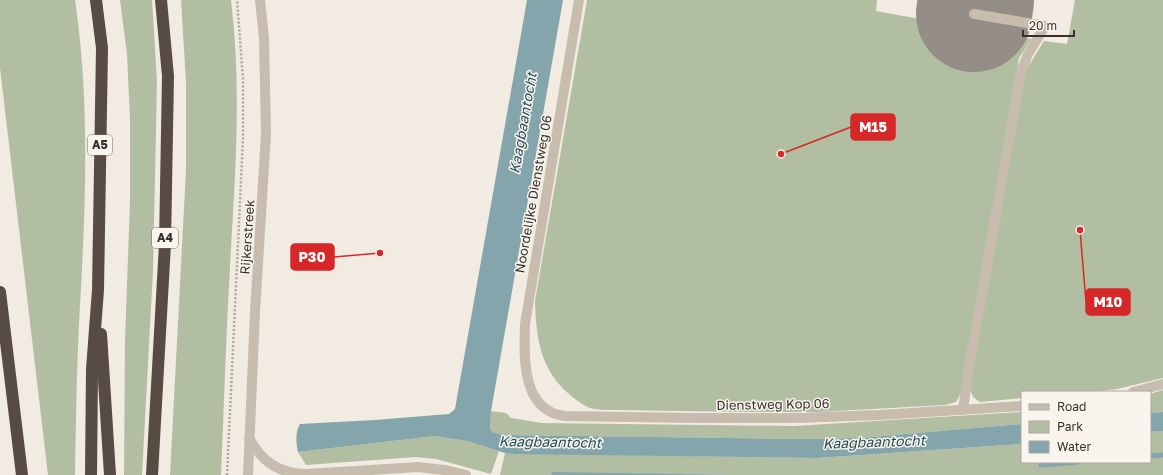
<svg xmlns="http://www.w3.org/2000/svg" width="1163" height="475" viewBox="0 0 1163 475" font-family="'Golos Text',sans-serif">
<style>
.green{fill:#b2bea2}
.water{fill:#83a5ab}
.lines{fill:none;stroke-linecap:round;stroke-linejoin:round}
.stream{stroke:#83a5ab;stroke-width:5}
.runway{stroke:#948e86;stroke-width:116}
.path{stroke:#b3a698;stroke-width:2.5;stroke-dasharray:2 2;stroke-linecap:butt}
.minor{stroke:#c8bcae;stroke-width:10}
.highway{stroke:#574b43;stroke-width:12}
.labels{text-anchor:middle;stroke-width:3;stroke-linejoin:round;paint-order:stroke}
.shield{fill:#f9f4ed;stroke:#716b65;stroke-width:1}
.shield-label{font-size:12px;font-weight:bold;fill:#37302b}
.street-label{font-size:13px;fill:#37302b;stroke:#f9f4ed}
.water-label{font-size:14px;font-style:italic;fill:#254d54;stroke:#f9f4ed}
.leader{fill:none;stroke:#d62828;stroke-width:1.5}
.callout-dot{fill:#d62828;stroke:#f9f4ed;stroke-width:1.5}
.callout{fill:#d62828;stroke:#d62828;stroke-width:1.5}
.callout-label{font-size:14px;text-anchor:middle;font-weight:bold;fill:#fff}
</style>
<rect width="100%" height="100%" fill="#f1ebe1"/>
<!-- green -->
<g class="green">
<path d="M 0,0 L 75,0 L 76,7 C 89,100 86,194 81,288 C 77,350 76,413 75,475 L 48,475 L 0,68 Z"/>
<polygon points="120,0 152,0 157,81 153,271 142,475 124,475 125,340 130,201 130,118 127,54"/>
<path d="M 181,0 L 231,0 C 242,89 235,177 230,266 C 226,336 224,405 221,475 L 170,475 L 186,170 L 186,82 Z"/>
<path d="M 587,0 L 877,0 L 876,11 L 1031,39 L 1019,58 L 961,393 L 956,402 L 945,405 L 818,412 L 744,412 L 615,410 C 606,410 598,410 590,408 C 582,405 575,399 569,394 C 540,369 536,337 535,301 Z"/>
<polygon points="1075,0 1163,0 1163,378 1117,389 1089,392 1022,392 1022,398 980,402 973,397 970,389 1024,77 1028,67 1044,41 1067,44"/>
<polygon points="1163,390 1163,412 1150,413 1150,394"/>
<polygon points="491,411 506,413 511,418 542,423 794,426 1022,412 1022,424 860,438 796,439 503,435 491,432 490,429"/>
<polygon points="1163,431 1163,475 742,475 552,473 551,475 500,475 505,453 817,458 1022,444 1022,462 1150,462 1150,432"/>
<polygon points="435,436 467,441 499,451 491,474 436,459 416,457 306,465 298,452"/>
</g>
<!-- water -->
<g class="water">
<path d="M 527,0 L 563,0 L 491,411 L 490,429 L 492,432 L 503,435 L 796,439 L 860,438 L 1022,424 L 1022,444 L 817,458 L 515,454 L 505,453 L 467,441 L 435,436 L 298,452 C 296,442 295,433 300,424 L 375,420 L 449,414 L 455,409 Z"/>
<polygon points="1163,412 1163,431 1150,432 1150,413"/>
<polygon points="552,472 742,475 551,475"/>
</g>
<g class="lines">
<!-- stream -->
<g class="stream">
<polyline points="1150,456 1163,455"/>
<polyline points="1041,465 1078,462"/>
</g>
<!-- runway -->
<polyline class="runway" points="974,14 976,0"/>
<!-- path -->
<polyline class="path" points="227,475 243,139 243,79 237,0"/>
<!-- minor -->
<g class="minor">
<path d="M 579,0 L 525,324 C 524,356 521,410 564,416 L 693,418 L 797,418 L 880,415 L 1022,406"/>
<polyline points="1133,392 1163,384"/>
<polyline points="963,410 969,367 1021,72 1028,54 1045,26 974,14"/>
<path d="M 249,438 C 261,461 280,474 306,474 L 418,467 L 444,470 L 466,475"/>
<polyline points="248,475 255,312 266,134 264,38 260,0"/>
</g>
<!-- highway -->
<g class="highway">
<polyline points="0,292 22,475"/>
<polyline points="101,334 110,475"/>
<polyline points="91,475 92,369 98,290 102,48 96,0"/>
<polyline points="152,475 165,244 168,76 161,0"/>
</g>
</g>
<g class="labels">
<!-- shield labels -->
<g class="shield">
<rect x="88" y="135" width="24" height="20" rx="3"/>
<rect x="152" y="228" width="26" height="20" rx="3"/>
</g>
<g class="shield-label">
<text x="100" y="149">A5</text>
<text x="165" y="242">A4</text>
</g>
<!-- street labels -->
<g class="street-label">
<text transform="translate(533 194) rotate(-80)" y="5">Noordelijke Dienstweg 06</text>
<text transform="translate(247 237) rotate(-86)" y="5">Rijkerstreek</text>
<text transform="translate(773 404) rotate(-1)" y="5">Dienstweg Kop 06</text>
</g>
<!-- water labels -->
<g class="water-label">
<text transform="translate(523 123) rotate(-80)" y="5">Kaagbaantocht</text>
<text transform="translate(550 442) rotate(1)" y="5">Kaagbaantocht</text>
<text transform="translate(874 442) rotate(-2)" y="5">Kaagbaantocht</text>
</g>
</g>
<!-- callouts -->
<path class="leader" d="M781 154L851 127M380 253L334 257M1080 230L1086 302"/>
<g class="callout-dot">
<circle cx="781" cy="154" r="4"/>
<circle cx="380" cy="253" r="4"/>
<circle cx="1080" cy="230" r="4"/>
</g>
<g class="callout">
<rect x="851" y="114" width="44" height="26" rx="4"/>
<rect x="291" y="244" width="43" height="26" rx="4"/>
<rect x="1086" y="289" width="44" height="26" rx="4"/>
</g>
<g class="callout-label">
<text x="873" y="132">M15</text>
<text x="312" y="262">P30</text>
<text x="1108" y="307">M10</text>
</g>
<!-- legend -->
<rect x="1021" y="391" width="130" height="72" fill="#f9f4ed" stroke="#aba69f"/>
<rect x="1029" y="404" width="20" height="6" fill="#c8bcae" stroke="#aba69f"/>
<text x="1057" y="411" font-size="12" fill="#37302b">Road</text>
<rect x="1029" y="421" width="20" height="12" fill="#b2bea2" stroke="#aba69f"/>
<text x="1057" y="431" font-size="12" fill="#37302b">Park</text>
<rect x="1029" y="441" width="20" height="12" fill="#83a5ab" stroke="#aba69f"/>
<text x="1057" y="451" font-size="12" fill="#37302b">Water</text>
<!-- scale -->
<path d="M1023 30v6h51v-6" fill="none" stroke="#37302b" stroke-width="2"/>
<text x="1029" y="30" font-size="12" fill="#37302b" stroke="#f9f4ed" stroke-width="3" paint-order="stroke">20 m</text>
</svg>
